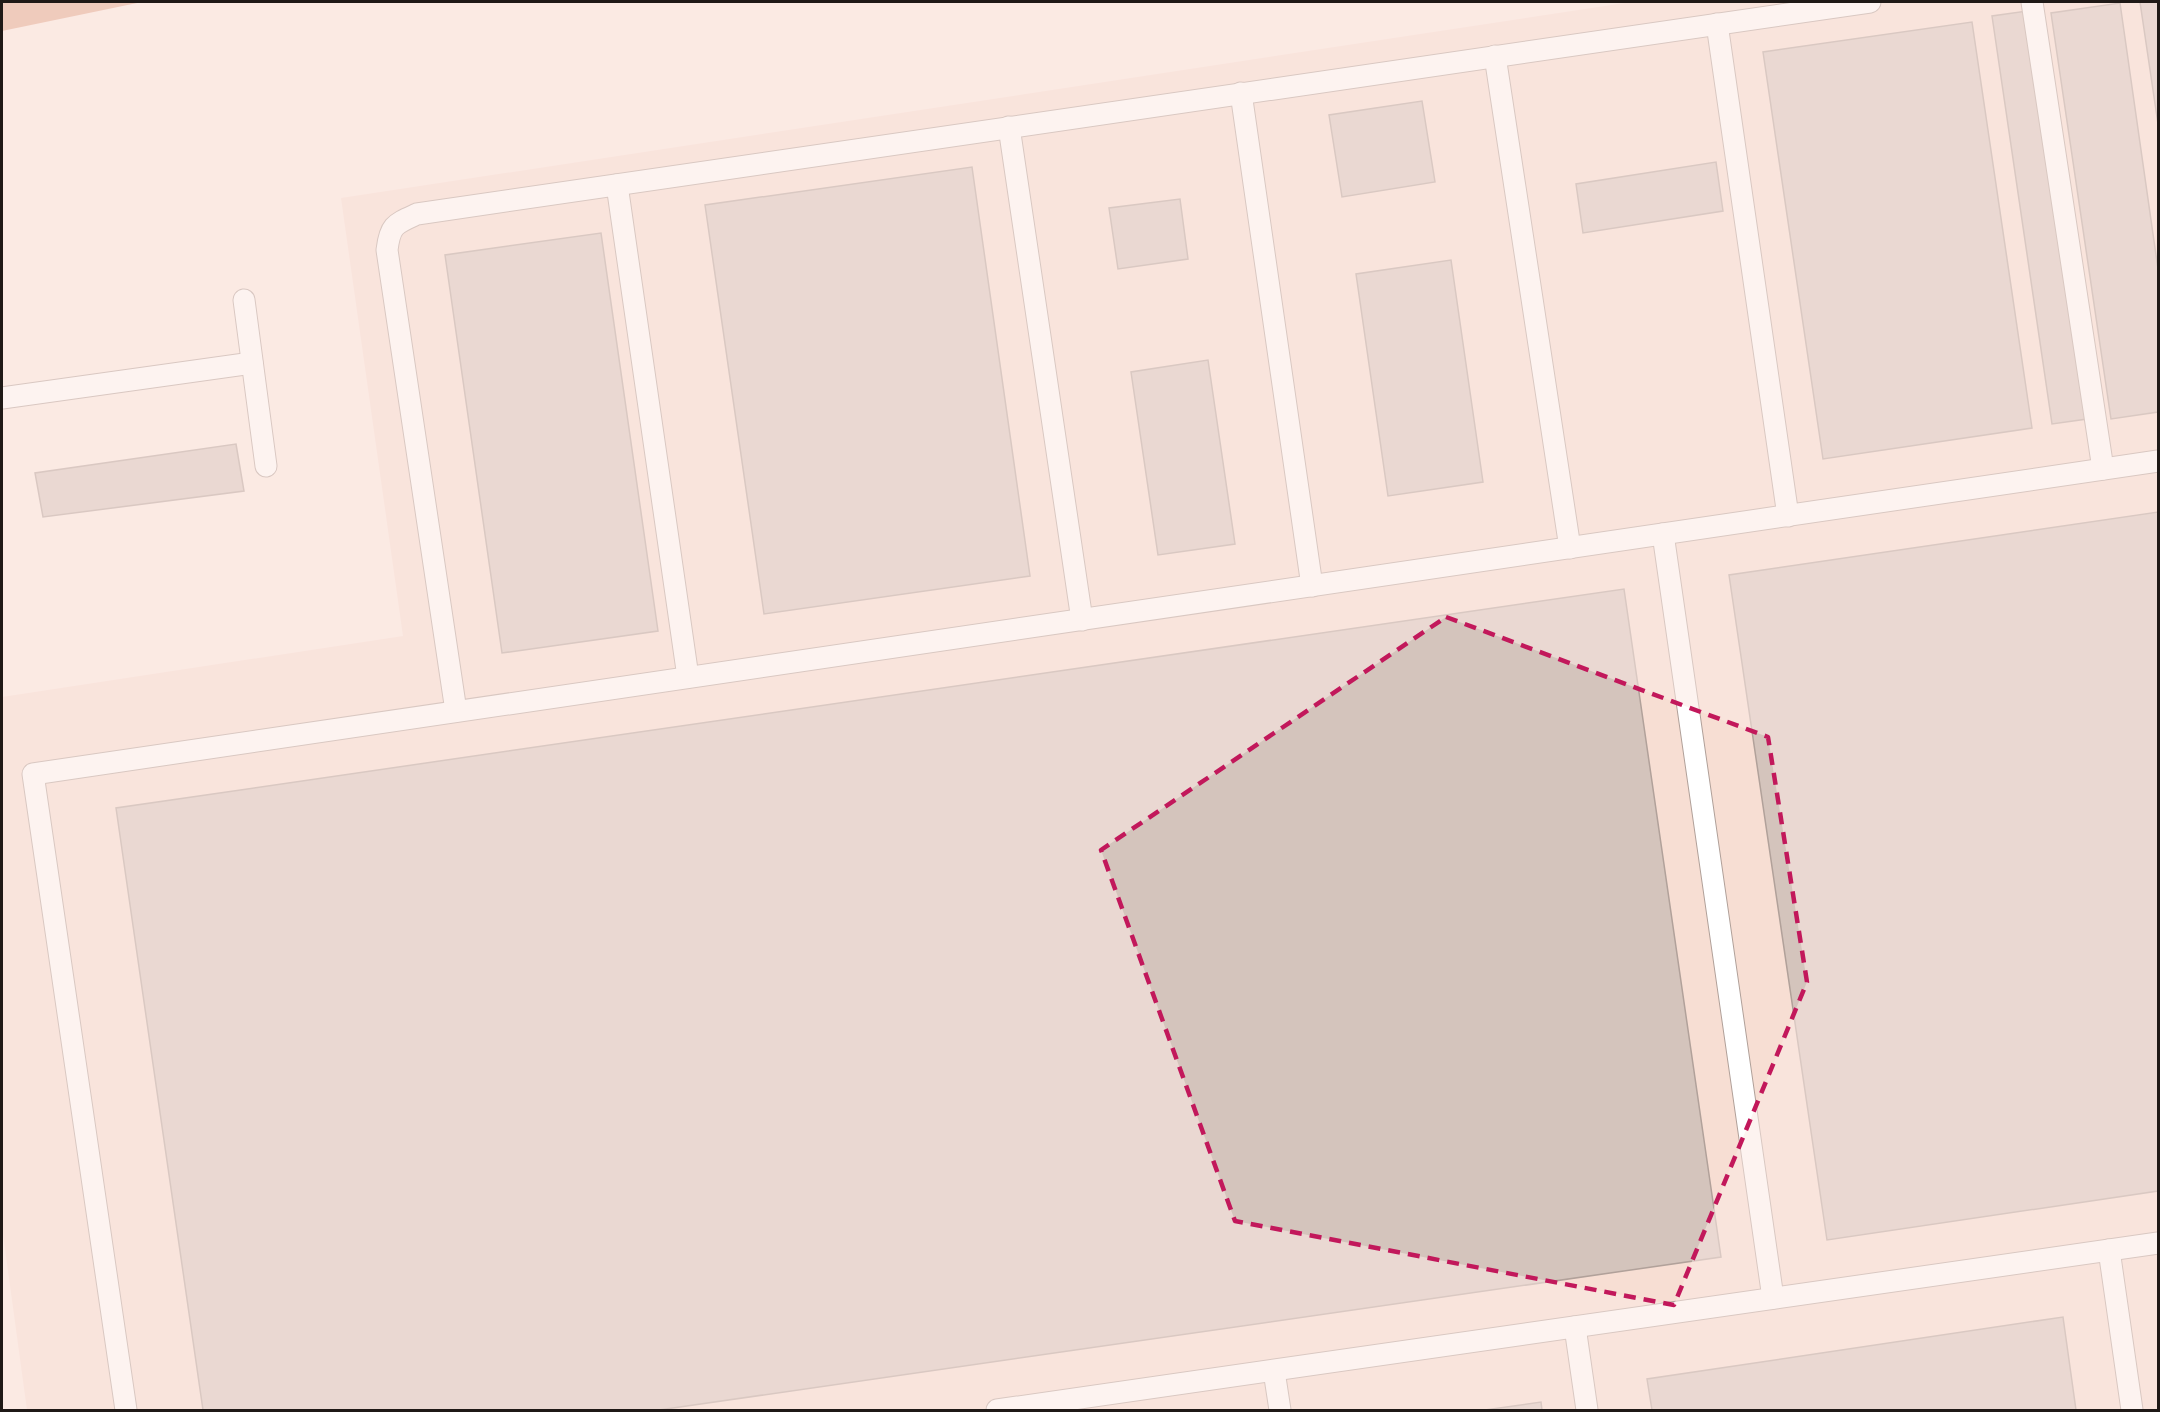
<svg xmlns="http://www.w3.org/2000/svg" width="2160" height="1412" viewBox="0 0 2160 1412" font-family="Jost,sans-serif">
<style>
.built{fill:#f7ded3}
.water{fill:#e1a78d}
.building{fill:#d4c4bc;stroke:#b1a19a;stroke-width:1.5}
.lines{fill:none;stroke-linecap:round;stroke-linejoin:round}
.service-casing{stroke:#b0a099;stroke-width:23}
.service{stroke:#fff;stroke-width:21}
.marked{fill:none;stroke:#c2185b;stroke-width:4.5;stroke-dasharray:12 8;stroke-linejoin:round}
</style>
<rect width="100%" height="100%" fill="#fbeae3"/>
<!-- built -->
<polygon class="built" points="1631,2 2158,2 2158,1410 27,1410 2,1227 2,697 403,636 341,198"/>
<!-- water -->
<polygon class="water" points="2,2 142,2 2,31"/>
<!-- building -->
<g class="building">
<polygon points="2140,2 2158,2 2158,124"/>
<polygon points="2120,3 2158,269 2158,412 2111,419 2051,13"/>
<polygon points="2027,11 2087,419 2052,424 1992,16"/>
<polygon points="1972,22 2032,428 1823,459 1763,52"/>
<polygon points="1422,101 1435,182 1342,197 1329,115"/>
<polygon points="1716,162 1723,211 1583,233 1576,184"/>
<polygon points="972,167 1030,576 764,614 705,205"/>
<polygon points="1180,199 1188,259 1118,269 1109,208"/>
<polygon points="601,233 658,631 502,653 445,255"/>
<polygon points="1451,260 1483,482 1388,496 1356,274"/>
<polygon points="1208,360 1235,544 1158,555 1131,372"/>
<polygon points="236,444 244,491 43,517 35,473"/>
<polygon points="2158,512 2158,1191 1827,1240 1729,575"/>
<polygon points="1624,589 1721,1257 659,1410 203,1410 116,808"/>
<polygon points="2063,1317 2076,1410 1652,1410 1647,1379"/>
<polygon points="1541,1402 1542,1410 1485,1410"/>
</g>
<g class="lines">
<!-- service casing -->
<g class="service-casing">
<g id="service">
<polyline points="2032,2 2103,469"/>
<polyline points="1717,24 1788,516"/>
<polyline points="1495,56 1570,548"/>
<polyline points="1241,93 1312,586"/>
<polyline points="1009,127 1082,620"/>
<polyline points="617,185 688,677"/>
<polyline points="244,300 266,466"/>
<polyline points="2,398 252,363"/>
<polyline points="1663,534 1773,1298"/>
<path d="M 456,711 L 387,250 C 390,225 395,224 417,214 L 1870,2"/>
<polyline points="2109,1250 2132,1410"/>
<polyline points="1575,1327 1587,1410"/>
<polyline points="1274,1371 1280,1410"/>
<polyline points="126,1410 33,774 2158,461"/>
<polyline points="997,1410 2158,1243"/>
</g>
</g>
<!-- service -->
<use href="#service" class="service"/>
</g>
<!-- marked area -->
<path d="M0 0H2160V1412H0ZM 1446,617 L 1768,737 L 1807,982 L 1674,1305 L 1235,1221 L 1101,850 Z" fill="#fbeae3" fill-opacity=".55" fill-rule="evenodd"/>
<path class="marked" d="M 1446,617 L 1768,737 L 1807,982 L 1674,1305 L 1235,1221 L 1101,850 Z"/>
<!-- border -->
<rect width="2160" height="1412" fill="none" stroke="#1f1916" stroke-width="6"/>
</svg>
